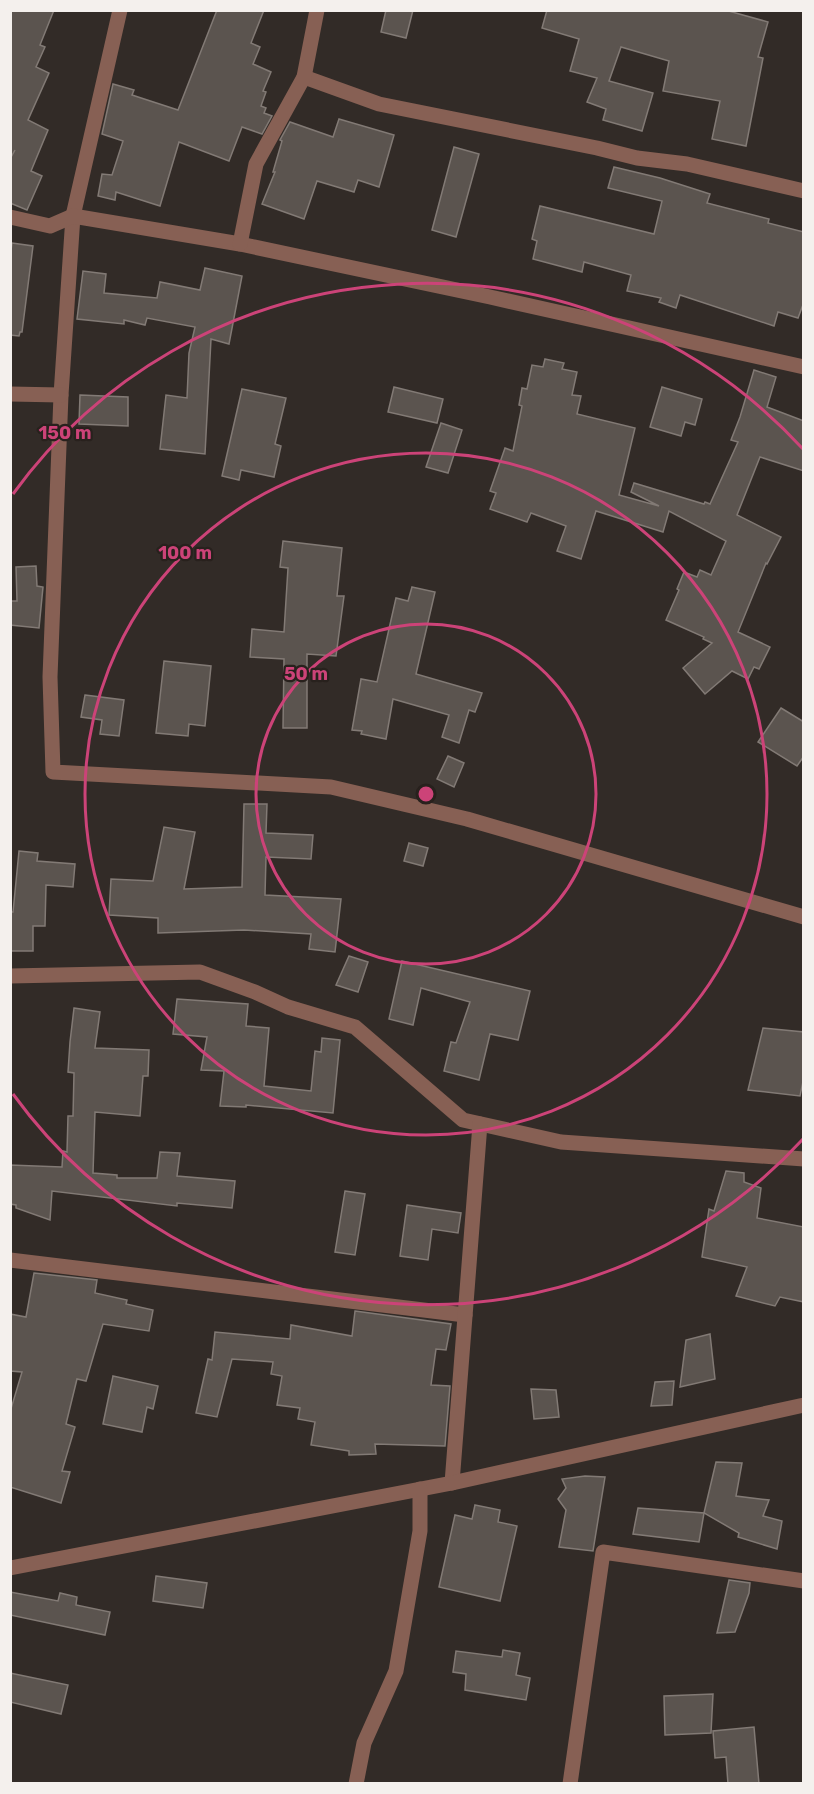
<svg xmlns="http://www.w3.org/2000/svg" width="814" height="1794" viewBox="0 0 814 1794" font-family="Rubik,sans-serif">
<style>
.building{fill:#5b544f;stroke:#827a75;stroke-width:1.5}
.lines{fill:none;stroke-linecap:round;stroke-linejoin:round}
.minor{stroke:#876054;stroke-width:15}
.ring{fill:none;stroke:#cc4378;stroke-width:3}
.centre{fill:#cc4378;stroke:#28211d;stroke-width:3}
.ring-label{font-size:18px;text-anchor:middle;font-weight:bold;fill:#cc4378;stroke:#28211d;stroke-width:4.5;stroke-linejoin:round;paint-order:stroke}
</style>
<rect width="100%" height="100%" fill="#322b27"/>
<!-- building -->
<g class="building">
<polygon points="10,10 54,10 40,45 45,47 36,67 49,73 28,120 48,130 31,171 42,176 27,210 10,203 10,159 15,150 10,159"/>
<polygon points="217,10 264,10 251,43 260,47 253,64 271,72 263,91 266,92 261,106 266,108 264,113 272,116 262,134 242,127 229,161 179,142 160,206 116,192 115,200 98,196 102,174 112,175 123,141 102,134 113,84 134,90 132,95 178,110"/>
<polygon points="386,10 413,10 406,38 381,32"/>
<polygon points="547,10 725,10 768,22 758,57 763,58 746,146 712,139 720,101 663,91 669,61 621,47 609,81 653,93 642,131 603,120 606,109 587,102 597,78 570,71 579,39 542,28"/>
<polygon points="339,119 394,135 379,187 358,180 354,192 317,181 304,219 262,204 275,172 273,172 282,141 280,140 290,122 333,137"/>
<polygon points="454,147 479,154 456,237 432,230"/>
<polygon points="614,167 660,178 710,194 707,203 769,219 768,223 804,232 804,302 798,318 778,312 774,326 680,295 676,308 659,302 661,298 627,291 631,275 584,262 582,272 533,259 537,241 532,239 540,206 654,234 662,201 608,188"/>
<polygon points="12,243 33,246 22,332 20,332 19,336 10,335 10,258"/>
<polygon points="205,268 242,276 229,344 211,339 205,454 160,449 166,395 187,398 189,353 195,327 147,318 145,325 124,320 124,324 77,319 83,271 106,274 104,293 157,298 160,282 200,290"/>
<polygon points="545,359 564,363 562,369 577,372 572,395 581,396 577,414 635,428 619,495 659,506 631,492 634,483 704,504 705,502 710,504 738,442 731,440 740,417 754,370 776,377 767,407 804,421 804,471 760,457 737,515 781,537 767,564 766,563 738,632 770,647 759,669 754,667 748,679 732,671 705,694 683,668 712,643 703,639 704,637 666,620 679,590 677,589 684,572 697,577 700,570 711,575 726,541 669,511 663,532 596,511 581,559 557,551 566,526 531,513 527,522 490,509 496,493 490,491 505,448 513,451 522,406 519,405 522,388 527,389 532,365 543,367"/>
<polygon points="394,387 443,399 437,423 388,412"/>
<polygon points="662,387 702,399 695,425 685,422 681,436 650,427"/>
<polygon points="242,389 286,398 275,444 281,446 274,477 241,470 239,480 222,476"/>
<polygon points="80,395 128,397 128,426 79,424"/>
<polygon points="441,423 462,430 448,473 426,467"/>
<polygon points="283,541 342,548 337,596 344,596 336,656 307,654 307,728 283,728 284,659 250,657 252,629 284,632 288,568 280,567"/>
<polygon points="36,566 37,586 43,587 39,628 10,625 10,601 17,601 16,567"/>
<polygon points="412,587 435,592 416,674 482,693 475,712 469,710 459,743 442,737 449,715 393,699 386,739 361,734 362,731 352,730 361,679 377,682 396,598 408,601"/>
<polygon points="164,661 211,666 205,726 189,724 188,736 156,733"/>
<polygon points="85,695 124,700 119,736 100,734 102,720 81,717"/>
<polygon points="781,708 804,722 804,756 797,766 758,742"/>
<polygon points="448,756 464,763 454,787 437,779"/>
<polygon points="244,804 267,804 266,833 313,835 311,859 266,857 265,895 341,899 335,952 309,949 311,934 244,930 158,933 158,918 109,915 111,879 153,881 164,827 195,832 184,889 242,887"/>
<polygon points="409,843 428,848 423,866 404,861"/>
<polygon points="19,851 38,853 37,861 75,864 73,887 46,885 45,926 33,926 33,951 10,951 10,912 13,912"/>
<polygon points="349,956 368,962 358,992 336,985"/>
<polygon points="402,961 530,991 518,1040 490,1034 479,1080 444,1071 451,1042 456,1043 470,1002 421,988 413,1025 389,1019"/>
<polygon points="177,999 248,1004 246,1026 269,1028 264,1086 311,1091 315,1051 321,1052 322,1038 340,1040 333,1113 246,1105 246,1107 220,1106 224,1071 201,1070 207,1037 173,1034"/>
<polygon points="74,1008 100,1012 95,1048 149,1050 148,1076 143,1076 140,1116 95,1112 93,1173 117,1175 117,1178 157,1178 160,1152 180,1153 177,1176 235,1181 232,1208 177,1203 177,1206 52,1191 50,1220 16,1208 16,1205 10,1204 10,1165 62,1167 63,1151 67,1152 68,1116 73,1116 74,1073 68,1072 70,1042"/>
<polygon points="763,1028 804,1032 804,1077 800,1096 748,1090"/>
<polygon points="726,1171 744,1173 744,1182 761,1188 757,1218 804,1227 804,1302 780,1297 775,1306 736,1296 747,1267 702,1257 709,1209 714,1211"/>
<polygon points="345,1191 365,1194 355,1255 335,1252"/>
<polygon points="407,1205 461,1213 458,1233 432,1229 428,1260 400,1256"/>
<polygon points="34,1273 97,1280 95,1293 127,1300 126,1304 153,1310 149,1331 103,1324 86,1381 77,1379 66,1424 75,1427 62,1471 70,1472 61,1503 10,1487 10,1412 22,1372 10,1371 10,1314 26,1317"/>
<polygon points="355,1311 451,1324 446,1350 436,1349 431,1385 450,1386 445,1446 375,1444 376,1454 349,1455 349,1451 311,1445 315,1422 298,1419 300,1408 277,1405 282,1376 271,1374 273,1362 232,1359 217,1417 196,1413 208,1359 212,1360 215,1332 290,1339 291,1325 352,1336"/>
<polygon points="710,1334 715,1379 680,1387 686,1340"/>
<polygon points="113,1376 158,1386 153,1409 147,1407 142,1432 103,1424"/>
<polygon points="674,1381 672,1405 651,1406 655,1382"/>
<polygon points="531,1389 556,1390 559,1417 534,1419"/>
<polygon points="716,1462 742,1463 736,1496 769,1500 763,1516 782,1521 777,1549 738,1537 739,1533 704,1513"/>
<polygon points="585,1476 605,1477 593,1551 559,1547 566,1510 558,1499 566,1488 562,1479"/>
<polygon points="475,1505 500,1510 498,1522 517,1526 500,1601 439,1587 455,1515 472,1519"/>
<polygon points="638,1508 704,1513 699,1542 633,1534"/>
<polygon points="156,1576 207,1583 203,1608 153,1601"/>
<polygon points="729,1580 750,1583 749,1593 735,1632 717,1633"/>
<polygon points="10,1592 58,1601 60,1593 77,1597 76,1605 110,1612 105,1635 10,1615"/>
<polygon points="503,1650 520,1653 516,1675 530,1678 526,1700 465,1690 466,1674 453,1672 456,1651 502,1657"/>
<polygon points="10,1673 68,1685 61,1714 10,1702"/>
<polygon points="713,1694 711,1733 665,1735 664,1696"/>
<polygon points="754,1727 759,1784 728,1784 726,1757 715,1758 713,1731"/>
</g>
<g class="lines">
<!-- minor -->
<g class="minor">
<polyline points="120,10 73,216 61,395 50,677 53,772 331,787 467,819 804,917"/>
<polyline points="304,77 379,104 597,148 637,158 687,164 804,191"/>
<polyline points="10,217 50,226 73,216 240,244 490,297 804,367"/>
<polyline points="240,244 256,164 304,77 317,10"/>
<polyline points="10,394 61,395"/>
<polyline points="10,976 200,972 255,992 288,1007 355,1027 463,1120 561,1142 804,1159"/>
<polyline points="10,1260 465,1315"/>
<polyline points="452,1483 480,1124"/>
<polyline points="10,1568 452,1483 804,1405"/>
<polyline points="356,1784 364,1743 396,1671 420,1531 420,1489"/>
<polyline points="570,1784 603,1552 804,1581"/>
</g>
</g>
<!-- distance rings -->
<g class="ring">
<circle cx="426" cy="794" r="170"/>
<circle cx="426" cy="794" r="341"/>
<path d="M803 1139A511 511 0 0 1 13 1094M13 494A511 511 0 0 1 803 449"/>
</g>
<circle cx="426" cy="794" r="9" class="centre"/>
<g class="ring-label">
<text x="65" y="439">150 m</text>
<text x="185" y="559">100 m</text>
<text x="306" y="680">50 m</text>
</g>
<!-- border -->
<rect width="814" height="1794" fill="none" stroke="#f4f0ed" stroke-width="24"/>
</svg>
